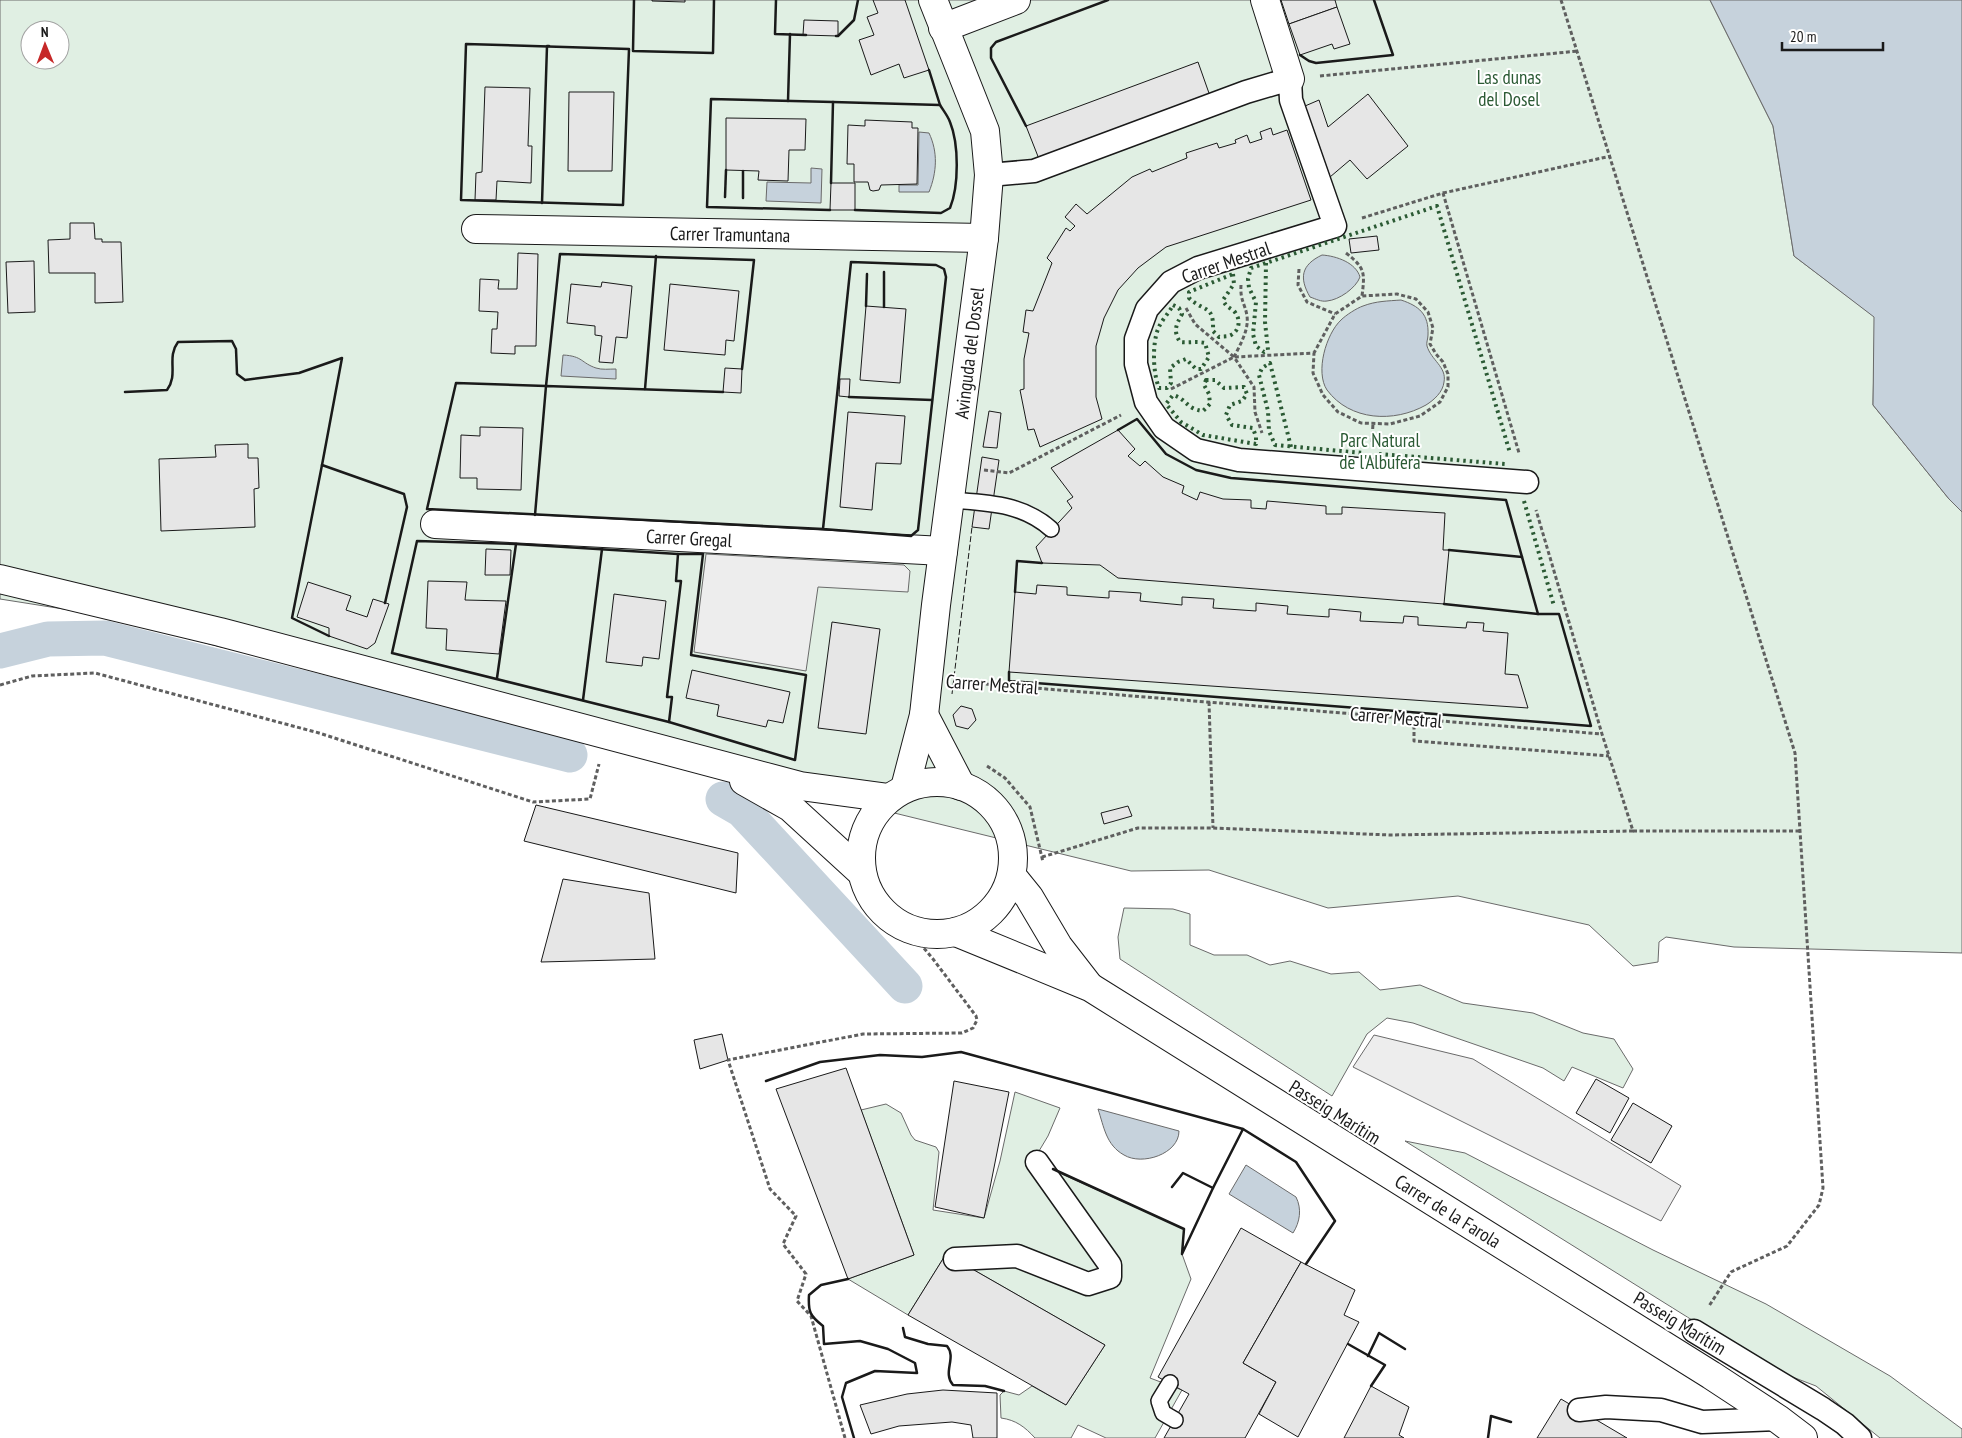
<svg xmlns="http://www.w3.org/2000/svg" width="1962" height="1438" viewBox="0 0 1962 1438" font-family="'PT Sans Narrow',sans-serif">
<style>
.green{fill:#e0efe3;stroke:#6a6a6a;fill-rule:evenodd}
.parking{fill:#ededed;stroke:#6a6a6a}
.water{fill:#c6d2dc;stroke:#6a6a6a}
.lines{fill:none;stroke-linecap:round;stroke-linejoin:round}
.canal{stroke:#c6d2dc;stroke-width:35}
.building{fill:#e6e6e6;stroke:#1a1a1a}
.service-casing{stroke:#1a1a1a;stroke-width:18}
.pedestrian-casing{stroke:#1a1a1a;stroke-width:25}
.minor-casing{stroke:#1a1a1a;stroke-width:30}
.tertiary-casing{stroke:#1a1a1a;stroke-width:30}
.path{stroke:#5f5f5f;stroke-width:3;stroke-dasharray:4 2.5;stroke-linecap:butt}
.service{stroke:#fff;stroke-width:15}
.pedestrian{stroke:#fff;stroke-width:22}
.minor{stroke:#fff;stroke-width:28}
.tertiary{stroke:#fff;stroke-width:28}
.hedge{stroke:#2b5a34;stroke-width:4;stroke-dasharray:2.5 4;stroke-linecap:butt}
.fence{stroke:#1a1a1a;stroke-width:1;stroke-dasharray:6 2.5;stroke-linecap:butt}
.wall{stroke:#1a1a1a;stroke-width:2.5}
.labels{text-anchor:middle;stroke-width:4;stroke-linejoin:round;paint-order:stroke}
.park-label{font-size:19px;fill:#2b5a34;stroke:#fff}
.street-label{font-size:19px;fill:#1a1a1a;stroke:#fff}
</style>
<rect width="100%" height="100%" fill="#fff"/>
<!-- green -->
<g class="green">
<path d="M 0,0 L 1710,0 L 1773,126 L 1794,256 L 1875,317 L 1873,405 L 1949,499 L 1962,512 L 1962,953 L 1734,947 L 1666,937 L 1659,942 L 1658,962 L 1633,966 L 1589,925 L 1458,896 L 1328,908 L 1209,870 L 1131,871 L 731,773 L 577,729 L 217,646 L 95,614 L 0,599 ZM 30,30 L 60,30 L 60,60 L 30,60 Z"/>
<polygon points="1124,908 1173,909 1190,914 1190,945 1214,955 1247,955 1270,965 1290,961 1331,974 1359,972 1380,990 1420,985 1463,1003 1533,1013 1583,1033 1614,1039 1633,1069 1623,1088 1572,1067 1564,1081 1543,1068 1413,1023 1387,1018 1367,1034 1332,1096 1120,959 1118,937"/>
<path d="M 1015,1092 L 1060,1108 L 1048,1136 L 1033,1161 L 1184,1229 L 1182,1254 L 1191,1279 L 1150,1378 L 1182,1390 L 1155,1438 L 1106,1438 L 1078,1425 L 1071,1438 L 1035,1438 C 1025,1427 1016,1420 1001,1418 L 1000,1395 L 1004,1391 L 1019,1395 L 1032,1386 L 1066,1405 L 1105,1345 L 946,1254 L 908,1315 L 848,1279 L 914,1255 L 861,1110 L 886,1104 L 901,1113 L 911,1135 L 915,1140 L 936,1147 L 939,1152 L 933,1210 L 984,1218 L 1000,1161 Z"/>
<polygon points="1405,1141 1465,1153 1653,1250 1766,1304 1890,1376 1962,1429 1962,1438 1880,1438 1816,1386 1769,1368"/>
</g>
<!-- parking -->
<g class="parking">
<polygon points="706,554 904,565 910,571 908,592 818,587 806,671 694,652"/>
<polygon points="1374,1035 1473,1059 1681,1186 1661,1221 1353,1067"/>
</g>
<!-- water -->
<g class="water">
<polygon points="1710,0 1962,0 1962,512 1949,499 1873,405 1874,317 1794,256 1773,126"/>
<path d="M 919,132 L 929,133 C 938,152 937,172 929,192 L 899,192 L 899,185 L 918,185 Z"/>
<polygon points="811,168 822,169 821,203 766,201 767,182 811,183"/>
<path d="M 1322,255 C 1337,256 1356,263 1360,277 C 1356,288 1339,300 1327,301 C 1321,302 1316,299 1310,297 C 1299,278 1301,265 1322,255 Z"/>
<path d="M 1401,300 C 1419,306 1429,314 1428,335 C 1428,339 1426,343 1427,346 C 1431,360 1447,367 1444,382 C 1443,392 1434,400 1426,405 C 1394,423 1350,421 1327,390 C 1315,372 1326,334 1341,320 C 1346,315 1357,308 1363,306 C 1376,301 1388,301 1401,300 Z"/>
<path d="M 563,355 C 583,356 581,363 596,368 C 602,370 609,369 616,369 L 616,379 L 561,376 Z"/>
<path d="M 1098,1109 L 1179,1131 C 1179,1154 1142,1166 1124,1155 C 1106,1145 1104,1127 1098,1109 Z"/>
<path d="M 1246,1165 L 1296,1197 C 1302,1209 1300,1222 1293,1233 L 1229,1194 Z"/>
</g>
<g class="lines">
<!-- canal -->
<g class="canal">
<polyline points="0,651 48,639 105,638 570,755"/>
<polyline points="723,799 742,810 905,986"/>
</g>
</g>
<!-- building -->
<g class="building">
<polygon points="652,0 685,0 685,2 652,1"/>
<polygon points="873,0 905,0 929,70 904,78 899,64 871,75 859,40 874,35 867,17 878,13"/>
<polygon points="1281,0 1335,0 1337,7 1289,24"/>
<polygon points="1337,7 1350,44 1334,49 1332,44 1300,55 1289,24"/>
<polygon points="804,20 838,21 838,36 803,35"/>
<polygon points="1198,62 1210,96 1039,159 1026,126"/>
<polygon points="485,87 530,88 528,146 532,146 531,183 497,181 496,200 475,200 476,173 482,172"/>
<polygon points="569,92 614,92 612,171 568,171"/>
<polygon points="1368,94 1408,146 1367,179 1350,160 1330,177 1305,106 1319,100 1328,127"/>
<polygon points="726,118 806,119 805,150 789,150 788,181 758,180 759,171 726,170"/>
<polygon points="865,120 912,122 912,128 918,128 917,184 881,185 879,190 873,191 870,190 868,182 854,182 854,164 847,164 848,125 865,126"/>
<polygon points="1271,128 1273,135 1287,130 1311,200 1166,247 1138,268 1118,290 1104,318 1096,346 1096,397 1102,419 1040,447 1034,429 1028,430 1020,390 1024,389 1024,359 1029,333 1023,332 1026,310 1033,311 1052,263 1047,258 1066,228 1070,231 1075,226 1065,217 1076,204 1087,214 1132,177 1150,169 1152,172 1187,158 1186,153 1217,143 1219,148 1236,143 1235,140 1247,135 1250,143 1262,139 1260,132"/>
<polygon points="831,183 855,183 855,210 830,210"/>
<polygon points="70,223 94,223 95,239 102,239 102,242 121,242 123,302 95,303 95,273 49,273 48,240 70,239"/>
<polygon points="1377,236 1379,250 1351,253 1349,239"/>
<polygon points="518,253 538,254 536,346 515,346 515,354 491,353 492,329 497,329 498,312 479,311 480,279 499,280 498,289 517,289"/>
<polygon points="34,261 35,312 8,313 6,262"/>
<polygon points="602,282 632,286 627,338 616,337 613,363 599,362 602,336 595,335 595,326 567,323 571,284 601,287"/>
<polygon points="670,284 739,291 734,341 726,340 725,355 664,350"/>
<polygon points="866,306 906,309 900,383 860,380"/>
<polygon points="725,368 742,369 741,393 723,392"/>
<polygon points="840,379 850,379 849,397 839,396"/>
<polygon points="989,411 1001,413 997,448 983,447"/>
<polygon points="848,412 905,416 901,464 876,463 872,510 840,507"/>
<polygon points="480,427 523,428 521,490 477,489 477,478 460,478 461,435 480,436"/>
<polygon points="1118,430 1135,449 1128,456 1140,466 1145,461 1163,477 1184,486 1182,493 1197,500 1200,492 1223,499 1251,500 1251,508 1266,509 1267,501 1326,506 1326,514 1342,514 1342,507 1445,513 1443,550 1449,550 1444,604 1118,578 1100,565 1042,563 1036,547 1072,508 1067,501 1073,497 1051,468"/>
<polygon points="248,444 248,458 258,458 259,488 254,489 255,527 161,531 159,459 216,457 215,445"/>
<polygon points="982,457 999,460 989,529 972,527"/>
<polygon points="486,549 511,550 510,575 485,575"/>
<polygon points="428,581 467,582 465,600 506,601 499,654 446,650 447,629 426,628"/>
<polygon points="308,582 351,596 346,610 367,617 373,599 389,604 375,643 367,649 329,636 329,628 297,617"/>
<polygon points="1037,585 1067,587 1067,595 1109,598 1109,591 1141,593 1140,601 1182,605 1182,597 1214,599 1213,608 1256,611 1256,603 1288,606 1287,614 1329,617 1329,609 1361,612 1360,621 1403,623 1404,616 1418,617 1418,625 1466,628 1467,622 1484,623 1483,631 1508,633 1505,674 1518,675 1528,708 1009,672 1015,592 1036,594"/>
<polygon points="614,594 666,601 659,659 643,657 642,666 606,662"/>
<polygon points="832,622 880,629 866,734 818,728"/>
<polygon points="692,670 790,692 783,723 768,720 766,727 717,716 719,705 686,698"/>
<polygon points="961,706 972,709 976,720 968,729 956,726 953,715"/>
<polygon points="536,805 738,853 736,893 524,841"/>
<polygon points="1128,806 1132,816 1104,824 1101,813"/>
<polygon points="563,879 649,893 655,959 541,962"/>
<polygon points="722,1034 728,1060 700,1069 694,1040"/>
<polygon points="846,1068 914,1255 848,1279 776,1089"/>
<polygon points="1596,1079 1629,1098 1610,1133 1576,1113"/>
<polygon points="954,1081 1009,1092 984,1218 935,1207"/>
<polygon points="1633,1103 1672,1126 1651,1163 1611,1140"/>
<polygon points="1241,1228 1301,1262 1243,1363 1276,1382 1245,1438 1164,1438 1189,1394 1158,1377"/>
<polygon points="946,1254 1105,1345 1066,1405 908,1315"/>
<polygon points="1301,1262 1355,1290 1344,1315 1359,1322 1298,1437 1259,1414 1276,1382 1243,1363"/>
<polygon points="1371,1386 1409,1407 1399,1435 1404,1438 1344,1438"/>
<polygon points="943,1390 997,1393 997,1438 973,1438 971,1425 952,1422 899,1426 871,1434 860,1405 907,1394"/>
<polygon points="1561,1399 1627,1438 1537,1438"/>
</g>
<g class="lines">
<!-- service casing -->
<g class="service-casing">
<g id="service">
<path d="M 950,500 C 987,503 1022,503 1051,529"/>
<polyline points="1170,1383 1159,1401 1163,1413 1175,1420"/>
</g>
</g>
<!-- pedestrian casing -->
<g class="pedestrian-casing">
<g id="pedestrian">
<polyline points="989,175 1034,171 1246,92 1290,79 1291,100 1335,226 1198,268 1171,282 1147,309 1136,339 1136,364 1146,402 1164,428 1196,450 1239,460 1527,482"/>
<polyline points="955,1259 1017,1256 1088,1284 1110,1277 1110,1265 1037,1162"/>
<polyline points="1694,1331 1823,1409 1845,1424 1860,1438"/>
<polyline points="1579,1410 1606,1407 1661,1410 1702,1422 1778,1419"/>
</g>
</g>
<!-- minor casing -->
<g class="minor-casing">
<g id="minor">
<polyline points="1265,0 1290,79"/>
<polyline points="943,28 1016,0"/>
<polyline points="476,229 984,238"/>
<polyline points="435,524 943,551"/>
<polyline points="924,715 961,786"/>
<polyline points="905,788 924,715 936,605 984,238 989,175 985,131 933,0"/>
</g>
</g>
<!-- tertiary casing -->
<g class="tertiary-casing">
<g id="tertiary">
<polyline points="0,579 220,632 800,786 889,798"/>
<polyline points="744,781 790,807 861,872"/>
<circle cx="937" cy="858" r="76"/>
<polyline points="1012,876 1029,897 1058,946 1089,986"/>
<polyline points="956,932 1090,987 1711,1375 1778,1419 1803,1438"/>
</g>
</g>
<!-- path -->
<g class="path">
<polyline points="1561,0 1795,753 1823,1188 1819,1205 1787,1246 1731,1272 1709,1306"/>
<polyline points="1320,76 1578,51"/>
<polyline points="1443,193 1611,156"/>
<polyline points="1362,218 1443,193 1519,453"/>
<path d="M 1346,253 C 1365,268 1365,272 1362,296"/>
<polyline points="1299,269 1298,285 1307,302 1335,314"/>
<path d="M 1241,285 C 1240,301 1245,303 1247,316 C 1249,330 1240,345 1234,357 L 1254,387 L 1255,412 L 1262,433"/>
<polyline points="1186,308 1195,324 1234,357"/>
<polyline points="1171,389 1234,357 1314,353 1313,373 1323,395 1338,412 1361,423 1390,424 1420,416 1440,402 1448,387 1448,374 1443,362 1436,354 1430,344 1433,328 1428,312 1416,299 1397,294 1362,296 1335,314 1314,353"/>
<polyline points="1372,442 1373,423"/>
<polyline points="984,470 1009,473 1121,415"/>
<polyline points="960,682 1602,734"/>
<polyline points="0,685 32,676 95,673 319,733 533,802 590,799 599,764"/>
<polyline points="1209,702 1213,828"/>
<polyline points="1414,719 1414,741 1609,756"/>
<polyline points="987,766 1005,778 1030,807 1043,862"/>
<polyline points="1633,831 1800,831"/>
<polyline points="1042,857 1138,828 1213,828 1391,835 1633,831 1602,734 1536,510"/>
<polyline points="845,1438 811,1316 797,1301 806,1274 783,1244 796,1216 770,1189 728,1060 863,1034 962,1033 973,1028 977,1020 976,1016 933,959 908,929"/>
</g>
<!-- service -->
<use href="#service" class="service"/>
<!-- pedestrian -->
<use href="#pedestrian" class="pedestrian"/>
<!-- minor -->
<use href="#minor" class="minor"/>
<!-- tertiary -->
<use href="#tertiary" class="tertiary"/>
<!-- hedge -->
<g class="hedge">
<polyline points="1266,263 1265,322 1268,350 1264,352 1256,346 1253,334 1256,302 1249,288 1248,279 1251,268 1437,206 1510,453"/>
<path d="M 1233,274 L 1234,284 L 1223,300 C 1226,307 1229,307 1234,311 C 1241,319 1240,330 1231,335 C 1228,337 1223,336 1219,337 L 1213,331 C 1214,304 1205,313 1189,298 L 1189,292 Z"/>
<path d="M 1173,305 L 1179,308 L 1182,314 C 1176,325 1173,331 1180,342 C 1189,343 1197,341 1205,343 L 1209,357 L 1201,369 L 1196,369 L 1186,359 L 1178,362 L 1170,368 L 1171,383 L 1167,388 L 1159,388 C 1153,373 1152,345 1158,329 C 1161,321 1169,313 1173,305 Z"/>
<path d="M 1206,380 L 1215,380 L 1224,388 L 1244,387 L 1247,394 L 1242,401 L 1230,405 L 1226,415 L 1232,425 L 1253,428 L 1256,437 L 1256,444 L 1203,435 L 1181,422 L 1166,404 L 1173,395 C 1187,399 1186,409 1203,411 L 1210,404 L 1209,394 L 1204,385 Z"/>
<polyline points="1291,447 1270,363 1262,368 1259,375 1268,411 1269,431 1275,445 1363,453"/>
<polyline points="1379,454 1506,464"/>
<polyline points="1524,501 1554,606"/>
</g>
<!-- fence -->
<polyline class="fence" points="952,694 972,527"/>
<!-- wall -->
<g class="wall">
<polyline points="634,0 633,51 713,53 714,0"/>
<polyline points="776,0 775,34 806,35"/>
<polyline points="836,36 838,36 854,20 858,0"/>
<polygon points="466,44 629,49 623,205 461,200"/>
<polyline points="1300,55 1309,61 1316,63 1393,55 1374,0"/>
<polyline points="929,70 940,105"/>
<polyline points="788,101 790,34"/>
<path d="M 833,102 L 940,105 C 943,110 948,116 950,122 C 959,144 959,186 950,208 L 941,213 L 855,210"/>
<polyline points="1026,126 991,58 991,48 996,42 1108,0"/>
<polyline points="725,197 726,170"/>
<polyline points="743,198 743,171"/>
<polyline points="542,203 547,46 549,46"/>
<polyline points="830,210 707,207 711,99 833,102 831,183"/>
<polyline points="866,306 867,274"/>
<polyline points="884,307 884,272"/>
<polyline points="742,369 754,260 560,254 546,386 456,383 427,509 823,529 911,536 918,530 946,277 944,269 936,265 851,262 823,529"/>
<polyline points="645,389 656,256"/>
<path d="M 125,392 L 167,390 C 179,374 166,358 178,342 L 232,341 L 236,349 L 237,374 L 245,380 L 299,373 L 342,358 L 322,465"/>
<polyline points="849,397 932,400"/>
<polyline points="535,515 546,386 723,392"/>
<polygon points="417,541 516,544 678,554 703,554 691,655 806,675 795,760 669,722 392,653"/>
<polyline points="1449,550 1522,557"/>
<polyline points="1015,592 1017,561 1042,563"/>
<polyline points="1444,604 1538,614"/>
<polyline points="329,636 292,618 322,465 404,494 407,507 385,603"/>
<polyline points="1009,672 1009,681 1591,726 1559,614 1538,614 1506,500 1231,478 1196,470 1166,454 1137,419 1118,430"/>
<polyline points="497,678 516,544"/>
<polyline points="583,700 602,549"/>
<polyline points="669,722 672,697 667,697 681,581 676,581 678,554"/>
<polyline points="766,1081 820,1062 880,1055 922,1057 961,1052 1243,1129"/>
<polyline points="1053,1169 1184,1229 1182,1254 1213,1188"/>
<polyline points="1172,1187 1183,1173 1213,1188 1243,1129 1296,1162 1335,1221 1306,1264"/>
<path d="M 848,1279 L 821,1285 L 809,1295 C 808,1312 810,1316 823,1326 L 824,1344 L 860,1341 L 888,1349 L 915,1363 L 917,1373 L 875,1371 L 846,1383 L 842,1397 L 854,1438"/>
<path d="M 903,1328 L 905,1337 L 928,1344 L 947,1346 C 957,1358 942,1372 953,1385 L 985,1386 L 1004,1391"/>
<polyline points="1348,1344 1385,1365 1371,1386"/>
<polyline points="1368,1356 1379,1333 1405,1349"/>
<polyline points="1488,1438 1491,1416 1511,1422"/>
</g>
</g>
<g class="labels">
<!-- park labels -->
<g class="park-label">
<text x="1509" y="84">Las dunas<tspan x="1509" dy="22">del Dosel</tspan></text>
<text x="1380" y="447">Parc Natural<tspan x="1380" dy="22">de l'Albufera</tspan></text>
</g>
<!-- street labels -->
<g class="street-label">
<text transform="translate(730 234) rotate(1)" y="7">Carrer Tramuntana</text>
<text transform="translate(1226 262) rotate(-19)" y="7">Carrer Mestral</text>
<text transform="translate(969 353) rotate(-83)" y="7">Avinguda del Dossel</text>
<text transform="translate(689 538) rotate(3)" y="7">Carrer Gregal</text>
<text transform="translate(992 684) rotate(4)" y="7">Carrer Mestral</text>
<text transform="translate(1396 717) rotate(5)" y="7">Carrer Mestral</text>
<text transform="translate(1335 1112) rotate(32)" y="7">Passeig Marítim</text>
<text transform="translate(1448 1211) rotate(32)" y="7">Carrer de la Farola</text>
<text transform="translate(1680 1323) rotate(31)" y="7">Passeig Marítim</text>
</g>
</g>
<!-- north arrow -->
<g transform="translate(45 45) rotate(359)"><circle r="24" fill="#ffffff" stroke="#a3a3a3"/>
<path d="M0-4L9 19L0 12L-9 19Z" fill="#c62828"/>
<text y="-8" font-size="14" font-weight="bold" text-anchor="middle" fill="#1a1a1a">N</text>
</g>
<!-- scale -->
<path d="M1782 42v8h101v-8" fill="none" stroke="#1a1a1a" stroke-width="2.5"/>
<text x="1790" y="42" font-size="15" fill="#1a1a1a" stroke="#ffffff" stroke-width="4" paint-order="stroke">20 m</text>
</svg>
